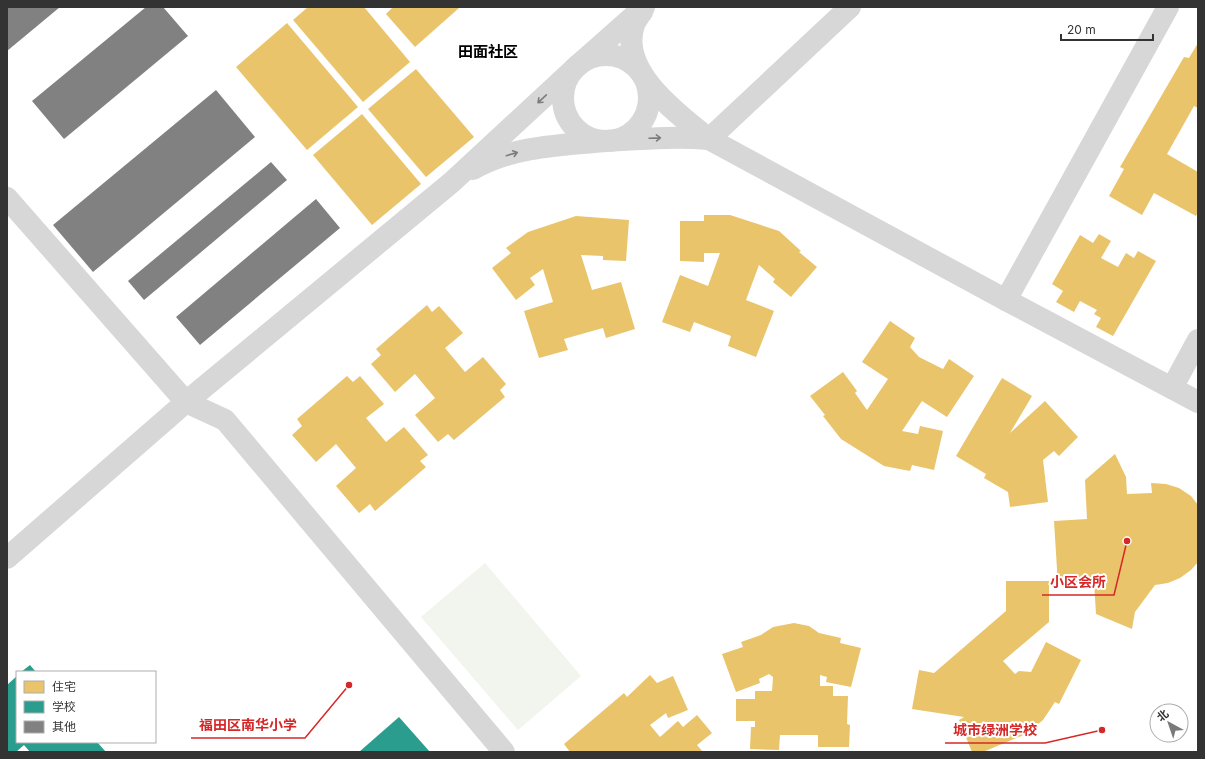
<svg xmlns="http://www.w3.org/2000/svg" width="1205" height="759" viewBox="0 0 1205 759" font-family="Inter,'Noto Sans SC',sans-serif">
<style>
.green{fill:#f1f5ed}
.homes{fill:#e9c46a}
.schools{fill:#2a9d8f}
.building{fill:#818181}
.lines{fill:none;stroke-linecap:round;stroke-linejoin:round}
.street{stroke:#d7d7d7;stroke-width:22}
.oneway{stroke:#7d7d7d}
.labels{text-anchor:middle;stroke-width:4;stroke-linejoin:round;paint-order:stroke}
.quarter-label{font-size:15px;font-weight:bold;fill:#000;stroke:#fff}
.leader{fill:none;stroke:#d62828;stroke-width:1.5}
.callout-dot{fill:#d62828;stroke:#fff;stroke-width:1.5}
.callout-label{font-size:14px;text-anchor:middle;font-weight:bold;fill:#d62828;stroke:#fff;stroke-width:4;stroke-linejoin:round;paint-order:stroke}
</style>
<rect width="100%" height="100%" fill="#fff"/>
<!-- green -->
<polygon class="green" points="485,563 581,676 518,730 421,617"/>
<!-- homes -->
<g class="homes">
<polygon points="308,7 364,7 410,62 363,102 293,20"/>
<polygon points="393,7 458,7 459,8 415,47 386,14"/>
<polygon points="287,23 358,107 307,150 236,67"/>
<polygon points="1198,43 1198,108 1194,106 1167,154 1198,172 1198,212 1196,216 1154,193 1142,215 1109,196 1124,169 1120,167 1184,57 1189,58"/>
<polygon points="416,69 474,137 426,177 368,109"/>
<polygon points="362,114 421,184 372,225 313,155"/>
<polygon points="704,215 730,215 779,231 801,251 799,252 817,267 791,297 773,282 775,279 759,265 746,300 774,311 756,357 728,346 731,336 694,322 690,332 662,322 680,275 708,286 720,253 704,253 704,262 680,261 680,221 704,221"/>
<polygon points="576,216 629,220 626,261 603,260 603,256 581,255 592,290 621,282 635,329 606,338 603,328 564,339 568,350 539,358 524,311 553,302 543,269 530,278 535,285 516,300 492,268 511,253 506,248 528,232"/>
<polygon points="1099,234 1111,241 1101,258 1118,267 1126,253 1134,258 1138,251 1156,261 1113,336 1096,327 1101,318 1094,314 1097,310 1080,301 1074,312 1056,302 1063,291 1052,284 1080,235 1093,243"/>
<polygon points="427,305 432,312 439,306 463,333 445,348 465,372 483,357 506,384 500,390 505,397 454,440 448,434 438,442 415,415 435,398 415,374 395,392 371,364 381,355 376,349"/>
<polygon points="890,321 915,338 910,347 919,357 943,369 949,359 974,376 947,417 922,401 902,431 918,434 920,426 943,431 934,470 912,465 910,471 884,466 841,439 823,416 825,415 810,396 843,372 857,391 855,393 867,410 888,379 862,362"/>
<polygon points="347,376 353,382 360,376 384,404 366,418 386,442 404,427 428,455 420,461 426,467 375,511 370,504 359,513 336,486 356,468 336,444 316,462 292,435 302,426 297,419"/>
<polygon points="1002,378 1032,396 1010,433 1045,401 1078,437 1059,456 1054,451 1043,460 1048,502 1010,507 1008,492 984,478 986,474 956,456"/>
<polygon points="1115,454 1126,477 1127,494 1152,493 1151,483 1166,484 1179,488 1191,496 1198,505 1198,562 1191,570 1180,578 1168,583 1155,585 1135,612 1132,629 1096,614 1094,582 1058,585 1054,521 1087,519 1085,480"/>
<polygon points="1006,581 1049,581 1049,622 1003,661 1015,674 1019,671 1031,672 1046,642 1081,660 1059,704 1055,702 1043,720 1026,734 983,752 972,752 959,720 964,717 912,709 919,670 934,673 1006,611"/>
<polygon points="794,623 809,626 819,633 841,638 840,643 861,648 851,687 826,682 827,677 820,675 820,686 833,686 833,696 848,696 847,724 850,725 849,747 818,747 818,735 780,735 779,750 750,749 751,727 755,727 755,721 736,721 736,699 755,699 755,691 772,691 773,677 769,674 759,679 760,683 736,692 722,654 743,647 741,642 761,635 773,627"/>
<polygon points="650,675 657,683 673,676 688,710 668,718 666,713 650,725 660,737 678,721 683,727 697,715 712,733 697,745 703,752 570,752 564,744 624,693 627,697"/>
</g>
<!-- schools -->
<g class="schools">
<polygon points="30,665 36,672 21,672"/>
<polygon points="17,676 17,742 97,742 106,752 30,752 24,745 16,752 7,752 7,685"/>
<polygon points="399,717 430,752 359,752"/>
</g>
<!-- building -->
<g class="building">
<polygon points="7,7 60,7 7,51"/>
<polygon points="146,7 163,7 188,36 64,139 32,101"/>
<polygon points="216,90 255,137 93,272 53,225"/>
<polygon points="271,162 287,180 144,300 128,281"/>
<polygon points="316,199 340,228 200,345 176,317"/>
</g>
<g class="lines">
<!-- street -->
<g class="street">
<path d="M 642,12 C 639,16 636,20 634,25 C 618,71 679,115 709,139 L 1006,300 L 1198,402"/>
<circle cx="606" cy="98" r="43"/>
<path d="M 473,169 C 513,146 561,145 606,141 C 641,139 675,136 709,139 L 850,7"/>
<polyline points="7,198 186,402 225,420 504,752"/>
<polyline points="1006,300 1168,7"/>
<polyline points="1172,388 1198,340"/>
<polyline points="7,558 186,402 452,182 574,69 644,7"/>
</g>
</g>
<!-- one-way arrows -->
<defs><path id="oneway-shaft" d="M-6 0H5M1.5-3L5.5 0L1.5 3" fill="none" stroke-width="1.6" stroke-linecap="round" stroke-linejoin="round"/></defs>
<g class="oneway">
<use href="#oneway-shaft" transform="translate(542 99) rotate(137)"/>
<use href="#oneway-shaft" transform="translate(655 138) rotate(-2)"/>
<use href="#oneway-shaft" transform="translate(512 154) rotate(-16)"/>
</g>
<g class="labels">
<!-- quarter labels -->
<g class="quarter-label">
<text x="488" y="57">田面社区</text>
</g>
</g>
<!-- callouts -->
<path class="leader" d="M1127 541L1114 595H1042M349 685L305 738H191M1102 730L1045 743H945"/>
<g class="callout-dot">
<circle cx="1127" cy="541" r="4"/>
<circle cx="349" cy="685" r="4"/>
<circle cx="1102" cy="730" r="4"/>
</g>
<g class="callout-label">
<text x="1078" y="587">小区会所</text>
<text x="248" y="730">福田区南华小学</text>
<text x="995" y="735">城市绿洲学校</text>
</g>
<!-- border -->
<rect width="1205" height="759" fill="none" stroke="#333333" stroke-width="16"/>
<!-- legend -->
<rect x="16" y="671" width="140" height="72" fill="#ffffff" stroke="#adadad"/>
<rect x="24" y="681" width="20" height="12" fill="#e9c46a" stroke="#adadad"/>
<text x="52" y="691" font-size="12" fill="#333333">住宅</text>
<rect x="24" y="701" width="20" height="12" fill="#2a9d8f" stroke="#adadad"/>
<text x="52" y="711" font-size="12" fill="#333333">学校</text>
<rect x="24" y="721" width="20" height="12" fill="#818181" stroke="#adadad"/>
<text x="52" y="731" font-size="12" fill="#333333">其他</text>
<!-- north arrow -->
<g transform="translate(1169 723) rotate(320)"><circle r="19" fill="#ffffff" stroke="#adadad"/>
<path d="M0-3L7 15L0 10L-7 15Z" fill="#7a7a7a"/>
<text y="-6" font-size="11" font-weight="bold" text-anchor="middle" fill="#333333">北</text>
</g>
<!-- scale -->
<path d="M1061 34v6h92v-6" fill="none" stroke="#333333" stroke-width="2"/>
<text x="1067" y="34" font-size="12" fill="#333333" stroke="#ffffff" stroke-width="3" paint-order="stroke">20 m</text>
</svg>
